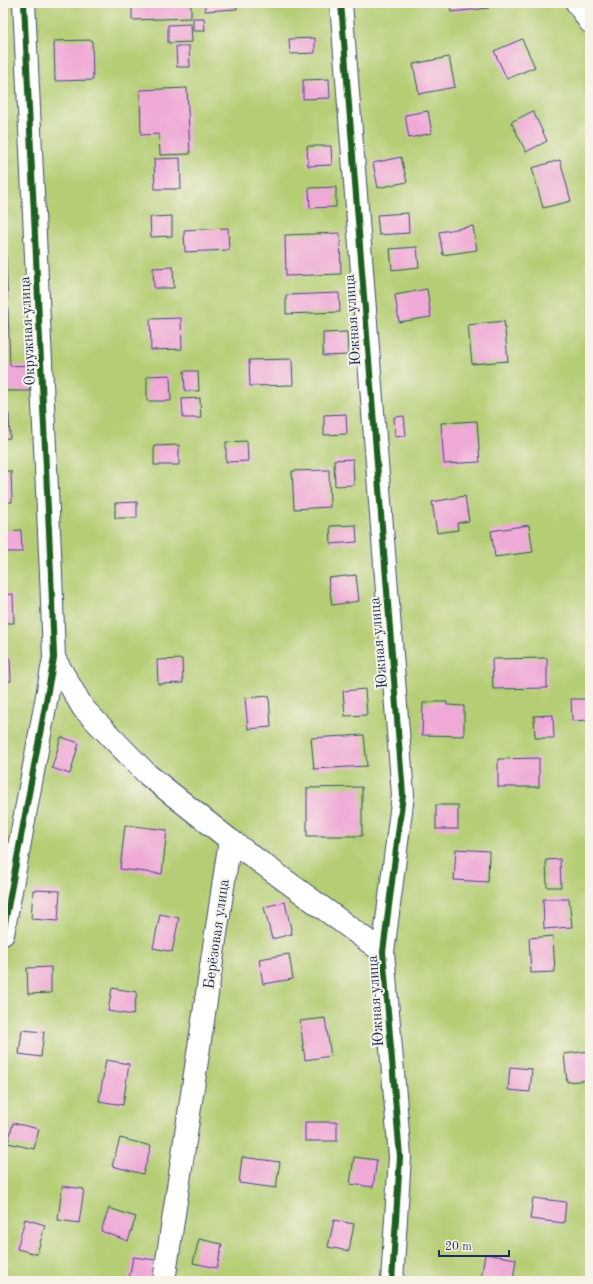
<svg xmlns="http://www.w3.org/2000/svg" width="593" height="1284" viewBox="0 0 593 1284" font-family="'Old Standard TT',serif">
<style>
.green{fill:#b5ce74;stroke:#687e69}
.building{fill:#efa9d6}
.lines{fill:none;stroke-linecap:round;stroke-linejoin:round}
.street-casing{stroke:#3b4b6f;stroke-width:24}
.street{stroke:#fff;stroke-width:22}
.cycleway-casing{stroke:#f7f3e8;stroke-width:8}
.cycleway{stroke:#1b5e20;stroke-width:6}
.labels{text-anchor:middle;stroke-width:4;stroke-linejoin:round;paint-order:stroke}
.street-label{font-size:15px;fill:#1b2f5e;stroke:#f7f3e8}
</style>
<rect width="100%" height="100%" fill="#f7f3e8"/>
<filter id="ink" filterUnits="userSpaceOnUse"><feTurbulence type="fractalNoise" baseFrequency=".025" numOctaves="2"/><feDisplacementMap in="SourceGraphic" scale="8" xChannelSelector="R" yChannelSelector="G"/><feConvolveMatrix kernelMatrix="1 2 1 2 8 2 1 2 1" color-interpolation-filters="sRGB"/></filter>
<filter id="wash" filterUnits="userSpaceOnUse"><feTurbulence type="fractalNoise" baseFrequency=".012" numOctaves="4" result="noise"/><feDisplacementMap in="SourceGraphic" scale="16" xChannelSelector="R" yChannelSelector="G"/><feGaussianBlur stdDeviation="0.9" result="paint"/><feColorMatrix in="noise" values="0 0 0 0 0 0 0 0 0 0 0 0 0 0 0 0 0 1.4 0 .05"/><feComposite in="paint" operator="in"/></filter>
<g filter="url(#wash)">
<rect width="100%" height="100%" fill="#f2e7d0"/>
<!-- green -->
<rect class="green" x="3" y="3" width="587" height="1278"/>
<g id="blocks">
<!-- building -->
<g class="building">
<polygon points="132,3 191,3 191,18 132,20"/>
<polygon points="205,3 236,3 237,9 205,11"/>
<polygon points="450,3 489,3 489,8 451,12"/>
<polygon points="193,18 204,18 205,31 193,31"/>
<polygon points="191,24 192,42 168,43 168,25"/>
<polygon points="315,38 315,53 290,54 289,39"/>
<polygon points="522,39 535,67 507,79 494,51"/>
<polygon points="92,40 93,80 55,81 54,41"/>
<polygon points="176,46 189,46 190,67 177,67"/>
<polygon points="449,57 455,87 419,94 413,64"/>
<polygon points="329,79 330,98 303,99 303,80"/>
<polygon points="187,88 190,154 160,155 159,134 141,135 140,90"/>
<polygon points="428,111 432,133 409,138 405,115"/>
<polygon points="533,111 547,141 526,152 511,122"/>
<polygon points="307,146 331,146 332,165 308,166"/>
<polygon points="401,157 407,182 378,188 373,163"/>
<polygon points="180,158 181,189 155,189 154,159"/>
<polygon points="560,160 571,201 543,208 532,168"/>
<polygon points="336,187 336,207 310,208 309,188"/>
<polygon points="408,213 409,233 379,235 377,215"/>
<polygon points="172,216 172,236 151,237 150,217"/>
<polygon points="473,226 477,250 443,255 439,232"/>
<polygon points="228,228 229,250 185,252 184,230"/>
<polygon points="340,233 341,274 286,276 285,235"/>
<polygon points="417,247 419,267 392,270 390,249"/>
<polygon points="3,256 6,256 10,366 30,365 30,391 3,391"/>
<polygon points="173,267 174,288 154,288 153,268"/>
<polygon points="427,289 431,317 399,322 395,295"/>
<polygon points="339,293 340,312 286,314 286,295"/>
<polygon points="181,318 182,349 151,350 150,319"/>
<polygon points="504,321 508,361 472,364 468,325"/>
<polygon points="347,332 348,355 323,356 323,333"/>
<polygon points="292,359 293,385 250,386 249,360"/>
<polygon points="184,371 198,371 199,391 185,391"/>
<polygon points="170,375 171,401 147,401 147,376"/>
<polygon points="200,398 201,418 183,418 182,399"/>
<polygon points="3,414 9,414 10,438 3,439"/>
<polygon points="346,414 347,434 324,435 324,415"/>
<polygon points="404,416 406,436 395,437 394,417"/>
<polygon points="477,421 480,462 444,464 441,423"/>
<polygon points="247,441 248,461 226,462 226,442"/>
<polygon points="179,445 179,465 154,465 154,446"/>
<polygon points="353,459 354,485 335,486 334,460"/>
<polygon points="329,470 330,507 294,509 292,471"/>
<polygon points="3,471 11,471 12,502 3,502"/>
<polygon points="465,496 469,521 457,523 458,530 437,533 432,502"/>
<polygon points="137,502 137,518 115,518 115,503"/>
<polygon points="356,525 357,542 331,544 330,526"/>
<polygon points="529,525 533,552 495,557 491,531"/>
<polygon points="21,530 22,552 3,552 3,531"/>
<polygon points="356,575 359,601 332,605 328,578"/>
<polygon points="13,594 14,623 3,623 3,595"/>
<polygon points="3,658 10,658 11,681 3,681"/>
<polygon points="547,658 547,688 493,689 492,659"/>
<polygon points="182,659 183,683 158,684 157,660"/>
<polygon points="365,689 367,715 345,716 343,691"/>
<polygon points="269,696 271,727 248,729 245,698"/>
<polygon points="571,699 590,699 590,720 572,721"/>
<polygon points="429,702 447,702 447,705 464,706 464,736 422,735 423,703 429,703"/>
<polygon points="553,715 554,738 535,738 534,716"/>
<polygon points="364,735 367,766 314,769 311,738"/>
<polygon points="61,737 79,743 70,774 52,768"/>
<polygon points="539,758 539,787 498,787 498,759"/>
<polygon points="362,787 362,836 307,836 307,788"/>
<rect x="436" y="805" width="22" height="24"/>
<polygon points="125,825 167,830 162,874 120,869"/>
<polygon points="456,849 489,851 488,882 454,880"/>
<polygon points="560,859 561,887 547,887 546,860"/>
<polygon points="33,890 60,891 58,921 31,919"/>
<polygon points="543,899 569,899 572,927 544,929"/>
<polygon points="285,902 292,934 272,939 264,907"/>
<polygon points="160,914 179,918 172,952 153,948"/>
<polygon points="553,936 555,972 531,973 529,938"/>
<polygon points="289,954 293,979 263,984 259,959"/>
<polygon points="51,967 51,993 28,994 27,968"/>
<polygon points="112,988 137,992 133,1015 108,1011"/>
<polygon points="325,1018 331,1056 305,1060 300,1021"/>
<polygon points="22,1030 44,1032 41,1057 19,1054"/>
<polygon points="590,1051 590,1080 567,1082 564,1054"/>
<polygon points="106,1060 129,1064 123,1105 99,1101"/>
<polygon points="510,1067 532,1069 530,1092 508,1090"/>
<rect x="305" y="1122" width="32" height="19"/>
<polygon points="13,1123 39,1129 34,1149 8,1143"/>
<polygon points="120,1138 151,1146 143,1174 112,1166"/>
<polygon points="242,1157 280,1162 276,1188 239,1183"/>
<polygon points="354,1157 377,1160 373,1187 350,1184"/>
<polygon points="62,1186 84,1189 79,1223 58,1220"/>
<polygon points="533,1198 566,1202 564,1223 530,1219"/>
<polygon points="109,1208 136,1217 128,1241 101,1231"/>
<polygon points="25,1219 45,1225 37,1254 17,1249"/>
<polygon points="334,1220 354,1224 349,1251 328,1247"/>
<polygon points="199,1239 222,1244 217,1268 193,1263"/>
<polygon points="485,1254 516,1259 513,1281 490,1281 481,1279"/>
<polygon points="133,1257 156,1260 153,1281 129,1280"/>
<polygon points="342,1277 366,1278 366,1281 342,1281"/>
</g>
</g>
</g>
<g filter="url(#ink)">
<use href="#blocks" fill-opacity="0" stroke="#3b4b6f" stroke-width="1"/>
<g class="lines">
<!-- street casing -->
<g class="street-casing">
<g id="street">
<polyline points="341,3 403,795 383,952 400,1157 392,1281"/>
<polyline points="577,3 590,22"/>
<polyline points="54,658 83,708 148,775 230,840 164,1281"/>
<polyline points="230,840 383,952"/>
<polyline points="3,934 54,658 51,574 24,3"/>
</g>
</g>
<!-- street -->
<use href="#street" class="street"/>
<!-- cycleway casing -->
<g class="cycleway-casing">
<g id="cycleway">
<polyline points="341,3 403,795 383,952 400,1157 392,1281"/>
<polyline points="3,934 54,658 51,574 24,3"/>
</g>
</g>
<!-- cycleway -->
<use href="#cycleway" class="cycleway"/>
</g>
</g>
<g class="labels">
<!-- street labels -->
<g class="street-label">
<text transform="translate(352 320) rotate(-94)" y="5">Южная улица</text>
<text transform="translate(27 331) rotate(-93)" y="5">Окружная улица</text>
<text transform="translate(378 643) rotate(-95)" y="5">Южная улица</text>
<text transform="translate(216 934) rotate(-82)" y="5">Берёзовая улица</text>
<text transform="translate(375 1001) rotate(-94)" y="5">Южная улица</text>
</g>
</g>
<!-- margin -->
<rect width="593" height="1284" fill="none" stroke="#f7f3e8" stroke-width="16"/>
<!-- scale -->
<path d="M439 1250v6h70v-6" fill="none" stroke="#1b2f5e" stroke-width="2"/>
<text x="445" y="1250" font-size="12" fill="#1b2f5e" stroke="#f7f3e8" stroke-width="3" paint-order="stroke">20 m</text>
</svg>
